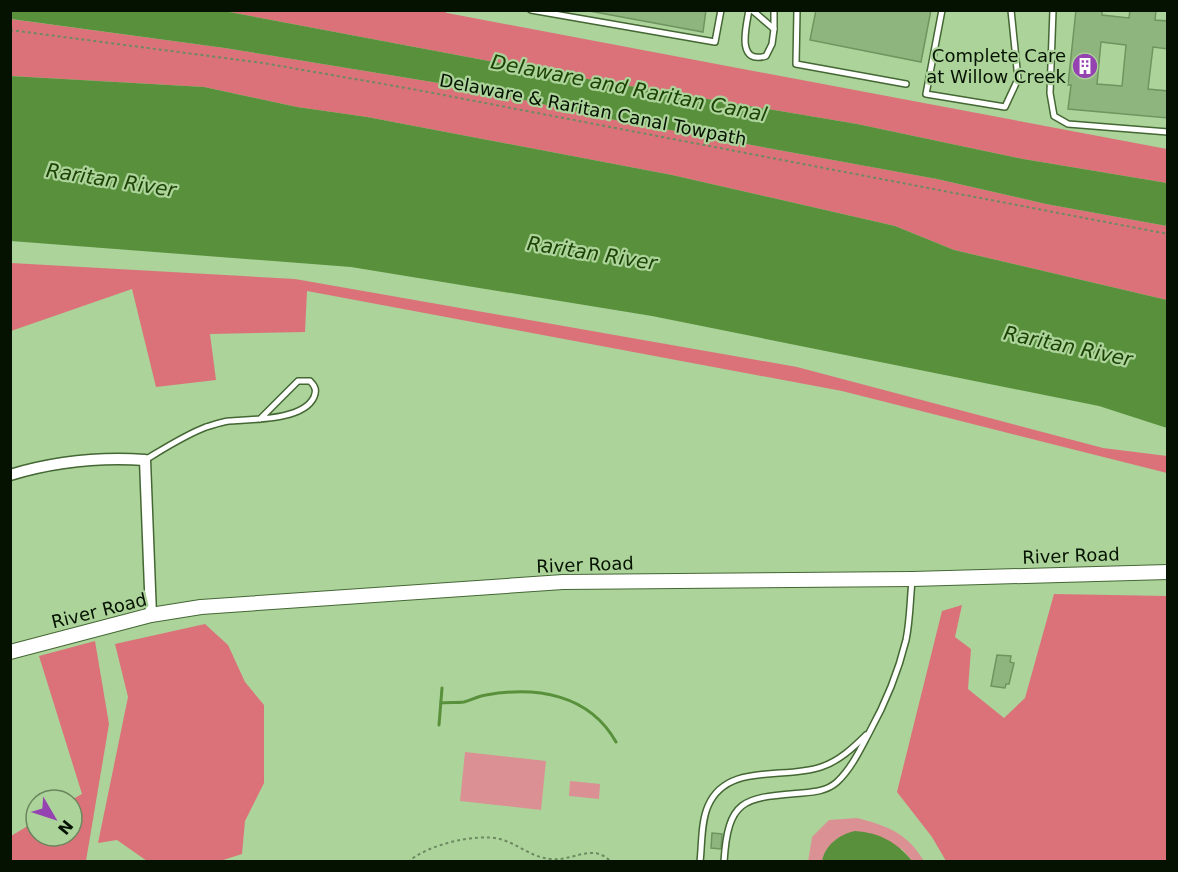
<svg xmlns="http://www.w3.org/2000/svg" width="1178" height="872" viewBox="0 0 1178 872" font-family="'DejaVu Sans',sans-serif">
<style>
.green{fill:#db9194}
.forest{fill:#db727a}
.water{fill:#58903b}
.lines{fill:none;stroke-linecap:round;stroke-linejoin:round}
.stream{stroke:#58903b;stroke-width:3}
.building{fill:#8eb57e;stroke:#6f955f;stroke-width:1.5;fill-rule:evenodd}
.lane-casing{stroke:#446734;stroke-width:8}
.street-casing{stroke:#446734;stroke-width:13}
.secondary-casing{stroke:#446734;stroke-width:16}
.path{stroke:#6d8a60;stroke-width:2;stroke-dasharray:3 3;stroke-linecap:butt}
.lane{stroke:#fff;stroke-width:5}
.street{stroke:#fff;stroke-width:10}
.secondary{stroke:#fff;stroke-width:14}
.labels{text-anchor:middle;stroke-width:4.5;stroke-linejoin:round;paint-order:stroke}
.poi-label{font-size:18px;fill:#051201;stroke:#acd39a;text-anchor:end}
.street-label{font-size:18px;fill:#051201;stroke:#acd39a}
.water-label{font-size:20px;font-style:italic;fill:#1c4204;stroke:#acd39a}
</style>
<rect width="100%" height="100%" fill="#acd39a"/>
<!-- green -->
<g class="green">
<polygon points="465,752 546,761 541,810 460,801"/>
<polygon points="570,781 600,784 599,799 569,796"/>
<path d="M 857,818 C 888,826 907,833 924,861 L 912,861 L 902,849 L 839,837 L 826,850 L 822,861 L 808,862 L 812,837 L 829,820 Z"/>
</g>
<!-- forest -->
<g class="forest">
<polygon points="224,11 443,11 447,13 1167,149 1167,183 1023,159 857,124 558,74"/>
<polygon points="10,19 225,48 469,88 610,119 937,179 1046,204 1167,226 1167,300 954,250 895,226 672,175 367,117 297,107 204,87 11,76"/>
<polygon points="11,263 295,279 797,367 1103,448 1167,456 1167,473 842,391 307,291 305,332 210,334 216,380 156,387 132,289 11,331"/>
<polygon points="1054,594 1167,596 1167,861 946,861 932,837 897,792 942,611 962,605 955,637 971,649 968,689 1004,718 1025,698"/>
<polygon points="205,624 228,645 245,682 264,705 264,783 245,821 242,854 220,861 147,861 117,840 98,843 128,697 115,644"/>
<polygon points="95,641 109,724 86,861 11,861 11,836 36,821 36,836 72,836 71,800 82,794 39,656"/>
</g>
<!-- water -->
<g class="water">
<polygon points="11,10 224,11 558,74 857,124 1023,159 1167,183 1167,226 1046,204 937,179 610,119 469,88 225,48 11,19"/>
<polygon points="10,76 204,87 297,107 367,117 672,175 895,226 954,250 1167,300 1167,428 1099,406 652,316 351,267 11,241"/>
<path d="M 855,831 C 881,833 896,842 912,861 L 822,861 C 825,845 840,834 855,831 Z"/>
</g>
<g class="lines">
<!-- stream -->
<g class="stream">
<path d="M 441,703 C 448,702 456,703 464,702 C 471,700 479,696 486,695 C 536,686 589,694 616,742"/>
<polyline points="439,725 442,688"/>
</g>
</g>
<!-- building -->
<g class="building">
<polygon points="584,10 706,10 703,32"/>
<polygon points="816,10 931,10 921,62 810,40"/>
<path d="M 1076,10 L 1102,10 L 1102,15 L 1129,18 L 1130,10 L 1156,10 L 1155,20 L 1168,21 L 1168,49 L 1153,47 L 1148,89 L 1168,91 L 1168,118 L 1068,109 L 1071,85 L 1068,85 ZM 1101,42 L 1126,45 L 1122,86 L 1097,84 Z"/>
<polygon points="997,655 1011,656 1010,662 1014,663 1009,684 1006,684 1005,688 991,686"/>
<polygon points="712,833 722,834 721,849 711,848"/>
</g>
<g class="lines">
<!-- lane casing -->
<g class="lane-casing">
<g id="lane">
<polyline points="531,10 715,42 721,10"/>
<path d="M 749,10 C 746,27 736,65 766,56 L 772,44 L 774,29 L 752,10"/>
<polyline points="774,10 774,29"/>
<polyline points="797,10 796,64 906,84"/>
<polyline points="942,10 926,94 1005,107 1018,79 1011,10"/>
<polyline points="1053,10 1050,93 1054,116 1068,124 1168,132"/>
<path d="M 145,460 C 165,448 185,435 206,427 C 213,425 221,422 229,421 C 251,419 303,421 314,397 C 317,390 315,386 310,381 L 298,381 L 260,419"/>
<path d="M 700,862 C 702,844 701,822 708,806 C 727,762 784,780 821,767 C 839,761 853,748 866,735"/>
<path d="M 724,862 C 728,797 745,798 802,793 C 814,792 827,791 837,782 C 851,769 860,750 869,733 C 885,704 898,673 906,640 C 910,621 910,600 912,581"/>
</g>
</g>
<!-- street casing -->
<g class="street-casing">
<path id="street" d="M 10,475 C 53,462 101,457 145,460 L 151,615"/>
</g>
<!-- secondary casing -->
<g class="secondary-casing">
<polyline id="secondary" points="10,652 151,615 201,607 563,582 912,579 1168,572"/>
</g>
<!-- path -->
<g class="path">
<polyline points="10,30 263,63 412,89 1168,234"/>
<path d="M 408,862 C 427,845 475,833 500,839 C 518,844 531,857 550,859 C 572,862 593,842 611,862"/>
</g>
<!-- lane -->
<use href="#lane" class="lane"/>
<!-- street -->
<use href="#street" class="street"/>
<!-- secondary -->
<use href="#secondary" class="secondary"/>
</g>
<!-- icons -->
<defs>
<g id="building-disc" transform="scale(1.35)"><circle r="9.5" fill="#9543b1" stroke="#acd39a"/><path d="M-4-6H4V6H1V3H-1V6H-4ZM-2.5-4.3h1.7v1.8h-1.7ZM.8-4.3h1.7v1.8H.8ZM-2.5-1h1.7V.8h-1.7ZM.8-1h1.7V.8H.8Z" fill="#fff"/></g>
</defs>
<g fill-rule="evenodd">
<use href="#building-disc" x="1085" y="66"/>
</g>
<g class="labels">
<!-- poi labels -->
<g class="poi-label">
<text x="1066" y="62">Complete Care<tspan x="1066" dy="21">at Willow Creek</tspan></text>
</g>
<!-- street labels -->
<g class="street-label">
<text transform="translate(593 110) rotate(11)" y="6">Delaware &amp; Raritan Canal Towpath</text>
<text transform="translate(1071 556) rotate(-2)" y="6">River Road</text>
<text transform="translate(585 565) rotate(-2)" y="6">River Road</text>
<text transform="translate(99 611) rotate(-14)" y="6">River Road</text>
</g>
<!-- water labels -->
<g class="water-label">
<text transform="translate(629 88) rotate(11)" y="7">Delaware and Raritan Canal</text>
<text transform="translate(111 180) rotate(9)" y="7">Raritan River</text>
<text transform="translate(592 253) rotate(9)" y="7">Raritan River</text>
<text transform="translate(1068 346) rotate(12)" y="7">Raritan River</text>
</g>
</g>
<!-- border -->
<rect width="1178" height="872" fill="none" stroke="#051201" stroke-width="24"/>
<!-- north arrow -->
<g transform="translate(54 818) rotate(129)"><circle r="28" fill="#acd39a" stroke="#69865d" stroke-width="1.5"/>
<path d="M0-4.5L10 22L0 15L-10 22Z" fill="#9543b1"/>
<text y="-9" font-size="16" font-weight="bold" text-anchor="middle" fill="#051201">N</text>
</g>
</svg>
